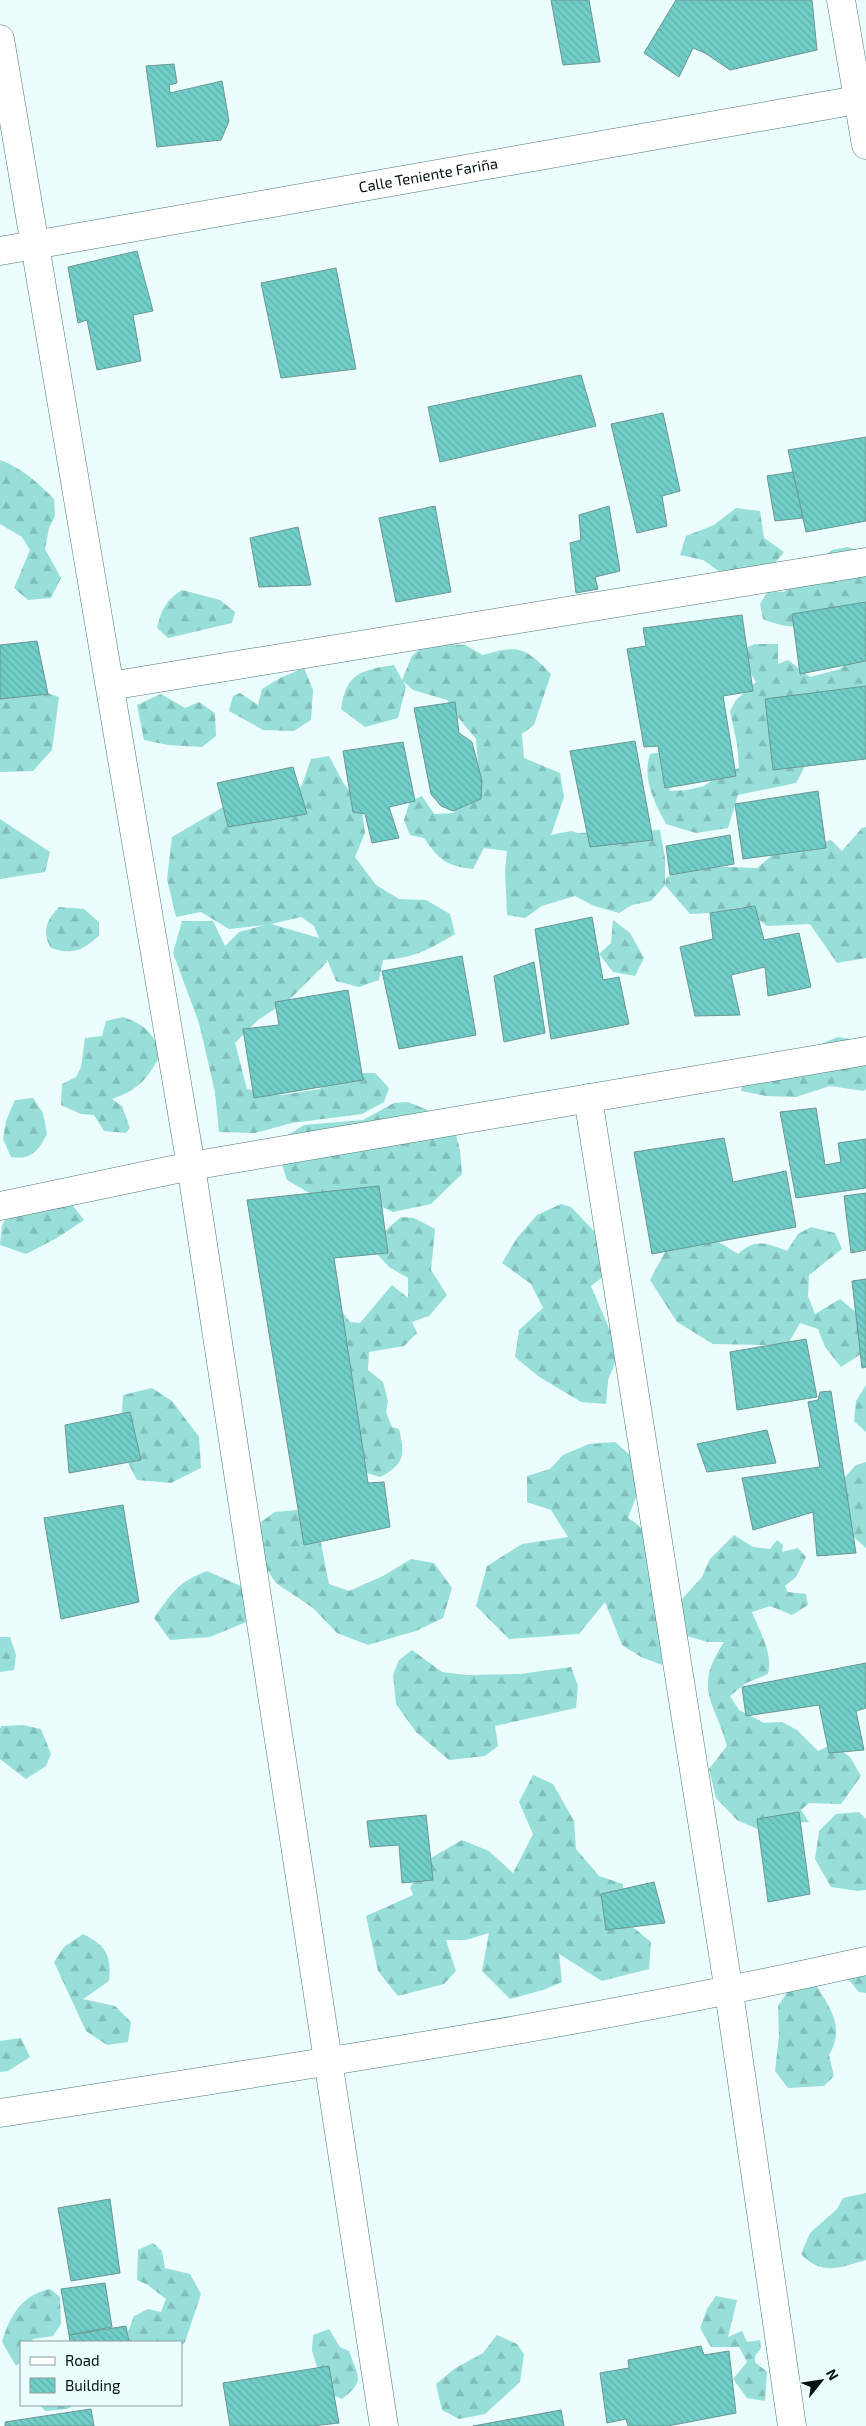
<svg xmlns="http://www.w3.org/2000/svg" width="866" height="2426" viewBox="0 0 866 2426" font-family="'Exo 2',sans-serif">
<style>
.forest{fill:url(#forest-firs);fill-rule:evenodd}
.building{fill:url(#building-back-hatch);stroke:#6c9794}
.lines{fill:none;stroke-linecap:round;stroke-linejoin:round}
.street-casing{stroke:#4d7774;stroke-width:29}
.street{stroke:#fff;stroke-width:28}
.labels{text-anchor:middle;stroke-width:4;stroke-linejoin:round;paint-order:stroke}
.street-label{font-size:15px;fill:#02100f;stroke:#ebfdfc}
</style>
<defs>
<pattern id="forest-firs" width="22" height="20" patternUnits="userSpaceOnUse" patternTransform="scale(1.25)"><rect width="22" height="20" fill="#98dfda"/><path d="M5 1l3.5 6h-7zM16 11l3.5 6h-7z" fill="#81beba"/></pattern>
<pattern id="building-back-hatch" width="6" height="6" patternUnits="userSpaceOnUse" patternTransform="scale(1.25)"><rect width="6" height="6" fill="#71cec8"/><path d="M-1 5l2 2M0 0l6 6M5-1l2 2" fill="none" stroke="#60b0ab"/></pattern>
</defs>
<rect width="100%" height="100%" fill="#ebfdfc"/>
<!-- forest -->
<g class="forest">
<path d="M 0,460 C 22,468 38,483 54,499 L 55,516 L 49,528 L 45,549 L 61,578 L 51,598 L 28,600 L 14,588 L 30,550 L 22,537 L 0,524 Z"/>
<polygon points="736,508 760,511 764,538 784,552 771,568 727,577 703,560 680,555 686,536 714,525"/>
<path d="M 848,547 L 866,553 L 866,603 C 827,620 806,637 763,619 L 760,604 L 768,591 L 785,592 L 788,569 L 812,566 L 832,550 Z"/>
<path d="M 182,590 L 220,600 L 235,612 L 232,623 L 168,638 L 157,628 C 162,609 165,601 182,590 Z"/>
<path d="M 427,643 L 465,645 L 483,655 C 519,644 526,648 551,674 L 534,725 L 522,734 L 524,758 L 560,773 L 564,797 L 551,835 L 571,831 L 578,833 L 660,830 L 665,858 L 665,883 L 667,877 L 698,866 L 757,868 L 785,844 L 809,847 L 831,840 L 842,851 L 862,828 L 866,827 L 866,958 L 837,963 L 810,924 L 767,926 L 743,907 L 710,913 L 690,914 L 665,885 L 651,901 L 632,905 L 619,913 L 594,906 L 575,896 L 542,906 L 525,918 L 507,915 L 505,871 L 507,851 L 484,848 L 473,869 C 447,866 439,860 424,838 L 410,835 L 404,820 L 410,801 L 422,796 L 434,814 L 454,813 L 463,797 L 461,784 L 478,764 L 476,739 L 457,716 L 447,700 L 413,690 L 403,681 L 406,687 L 398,718 L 365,727 L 341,709 C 346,673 361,670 394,665 L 402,680 L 412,656 Z"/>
<path d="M 755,644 L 778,644 L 778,664 L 788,660 L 810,677 L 840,669 L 856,657 L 866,659 L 866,686 L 846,689 L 796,783 L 738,795 L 728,828 L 696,833 L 666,824 C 654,802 642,779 650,754 L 664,752 L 670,791 L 687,790 L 704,786 L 723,773 L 739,768 L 737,744 L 730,711 L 736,700 L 756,682 L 737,651 Z"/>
<polygon points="304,668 313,690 311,720 294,731 263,730 229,711 233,696 240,693 258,705 262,689 280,678"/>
<polygon points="24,685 59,697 52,750 33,771 0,772 0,689"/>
<polygon points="161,694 185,708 199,702 215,713 216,736 202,747 168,745 144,740 137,705"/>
<path d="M 329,756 L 344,784 L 361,805 L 365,833 L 355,857 L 376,885 L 399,899 L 426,900 L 450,914 L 455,934 C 428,950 415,958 383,960 L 379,980 L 359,987 L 336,981 L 327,959 L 327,962 L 290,999 L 258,1020 L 235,1043 L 247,1089 L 282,1095 L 320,1089 L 330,1081 L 355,1073 L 375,1073 L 389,1088 L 384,1102 L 362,1114 L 292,1123 L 255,1133 L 219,1132 L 215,1092 L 199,1023 L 173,953 L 182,921 L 213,921 L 225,946 L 239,932 L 265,925 L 229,929 L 201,912 L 176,917 L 167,879 L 172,837 L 259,786 L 289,796 L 302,785 L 311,759 ZM 301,917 L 314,926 L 319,938 L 271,924 Z"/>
<polygon points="0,819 50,852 45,872 0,879"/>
<path d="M 59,907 L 84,909 L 99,922 L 99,936 C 81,951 73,955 51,948 C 41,931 47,920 59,907 Z"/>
<polygon points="613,920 630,933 644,958 635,976 613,972 599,954 611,943"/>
<path d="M 123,1017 C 146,1025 151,1032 162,1053 C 146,1079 142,1088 112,1099 L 122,1106 L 130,1128 L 126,1133 L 104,1131 L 94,1115 L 81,1114 L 61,1105 L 62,1084 L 76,1077 L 81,1067 L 85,1038 L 102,1036 L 106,1021 Z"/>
<polygon points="838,1037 857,1040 866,1045 866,1089 864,1091 830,1086 796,1097 766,1096 741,1091 749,1062 810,1055 823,1043"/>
<path d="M 33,1098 L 43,1113 L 47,1134 C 38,1151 32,1160 11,1157 L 3,1139 L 6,1121 L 15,1100 Z"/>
<polygon points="408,1102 452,1120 460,1150 462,1174 431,1204 393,1212 369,1201 311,1194 287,1180 275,1143 304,1125 363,1120 394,1103"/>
<polygon points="66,1197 84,1220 57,1238 26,1254 0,1245 2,1225 10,1211"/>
<polygon points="561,1204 571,1207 598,1235 604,1276 591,1286 611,1333 617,1358 608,1380 606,1404 581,1402 538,1376 515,1357 519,1330 543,1308 531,1284 502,1263 517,1238 537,1215"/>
<path d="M 401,1217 L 414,1218 L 435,1229 L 431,1270 L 447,1295 L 429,1316 L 412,1322 L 417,1333 L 404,1346 L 369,1352 L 368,1370 L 383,1382 L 388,1401 L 386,1412 L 392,1427 L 399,1429 C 405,1455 405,1464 380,1477 L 360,1471 L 326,1316 L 343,1313 L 350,1322 L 360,1323 L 392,1285 L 408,1298 L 408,1278 L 389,1267 L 378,1255 L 385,1231 Z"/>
<path d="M 811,1227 L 835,1233 L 842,1249 L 809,1275 L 808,1296 L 815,1314 L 840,1299 L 853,1310 L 866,1314 L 861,1354 L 841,1367 L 825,1347 L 818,1329 L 800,1323 L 789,1342 L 768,1345 L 713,1344 L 677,1322 L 650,1280 L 666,1250 L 717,1241 L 738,1254 C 755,1238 767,1243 787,1251 L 798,1234 Z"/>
<polygon points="866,1385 866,1432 854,1421 856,1401"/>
<polygon points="152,1388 172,1401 199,1437 201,1468 171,1483 137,1480 120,1447 123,1395"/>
<path d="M 615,1442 L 637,1461 L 639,1489 L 628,1518 C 656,1534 652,1553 650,1581 L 666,1596 L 662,1665 L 641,1657 L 622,1645 L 605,1602 L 579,1634 L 509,1639 L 476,1606 L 487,1566 L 522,1544 L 568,1537 L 551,1510 L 527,1502 L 527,1476 L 550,1469 L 563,1455 L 589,1444 Z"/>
<polygon points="866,1462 866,1548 839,1524 834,1489 856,1465"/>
<polygon points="298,1510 319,1533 329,1584 349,1591 383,1576 411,1559 434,1563 452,1588 443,1618 416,1631 368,1645 337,1633 313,1608 276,1583 256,1554 261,1522 275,1512"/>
<path d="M 734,1535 L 753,1547 L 770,1549 L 777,1540 L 783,1545 L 782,1552 L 798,1548 L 806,1557 L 796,1577 L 785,1586 L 788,1592 L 806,1594 L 808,1605 L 792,1615 L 770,1606 L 752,1612 C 760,1632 773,1653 768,1674 L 746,1683 L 730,1696 L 739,1710 L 764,1723 L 782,1722 L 797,1730 L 818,1751 L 833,1744 L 850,1757 L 861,1776 L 841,1804 L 809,1803 L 801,1810 L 809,1822 L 791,1823 L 766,1833 L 737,1820 L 716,1798 L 709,1769 L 727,1746 C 714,1700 693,1689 724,1642 L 708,1642 L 687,1636 L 676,1617 L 681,1600 L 702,1577 L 710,1559 Z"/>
<path d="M 207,1571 L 243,1587 L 246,1622 L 210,1637 L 170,1640 L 154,1618 C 172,1593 178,1582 207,1571 Z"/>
<polygon points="0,1637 10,1637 16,1655 14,1670 0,1672"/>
<polygon points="412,1650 442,1672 467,1675 520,1674 571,1667 578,1686 576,1708 495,1726 498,1746 485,1756 449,1760 416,1732 396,1704 393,1675 399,1660"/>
<polygon points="23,1725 41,1729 51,1754 46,1766 26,1779 0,1759 0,1728 2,1726"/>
<polygon points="533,1775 553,1784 574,1821 576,1849 599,1876 623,1884 623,1919 651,1942 649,1969 602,1981 559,1954 562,1982 543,1990 510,1999 482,1971 489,1933 466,1940 446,1940 456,1971 444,1984 398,1996 378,1971 366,1916 413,1895 410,1887 431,1858 462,1840 489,1851 513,1873 533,1834 519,1802"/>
<polygon points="859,1812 866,1819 866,1890 858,1891 831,1887 815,1859 819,1831 836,1814"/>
<path d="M 83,1934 C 106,1945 112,1956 109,1981 L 83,1999 L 115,2006 L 131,2022 L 128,2042 L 107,2045 L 86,2031 L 54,1962 L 64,1947 Z"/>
<polygon points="866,1950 866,1993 859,1992 848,1979"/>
<path d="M 816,1985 C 831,2009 845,2028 829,2055 L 834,2076 L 824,2086 L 788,2088 L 775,2071 L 779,2036 L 778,2006 L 790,1988 Z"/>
<polygon points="21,2038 30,2057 8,2071 0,2072 0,2041"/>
<path d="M 866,2193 L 866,2260 C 840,2267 823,2277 801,2254 L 810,2233 L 837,2209 L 843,2198 Z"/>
<polygon points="153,2243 162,2251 165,2268 190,2274 201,2294 185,2342 181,2346 181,2342 124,2342 134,2316 148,2309 161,2312 166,2299 148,2285 137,2280 138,2250"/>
<path d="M 50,2289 L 60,2297 L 61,2324 L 53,2336 L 33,2339 L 31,2342 L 21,2342 L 21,2362 L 16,2366 L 2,2342 C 10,2315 22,2295 50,2289 Z"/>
<polygon points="716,2296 737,2300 728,2337 742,2331 747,2342 760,2340 761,2348 755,2356 755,2362 767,2372 765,2401 747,2398 733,2379 747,2362 739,2347 711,2347 700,2328 707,2309"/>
<path d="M 329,2329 L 340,2347 L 349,2351 C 358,2377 366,2381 342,2399 L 325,2392 L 312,2351 L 313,2335 Z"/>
<polygon points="497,2335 517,2344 524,2354 520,2382 485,2414 459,2419 442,2410 436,2384 454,2369 483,2353"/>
<polygon points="40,2405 74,2405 67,2409 45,2411"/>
</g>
<!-- building -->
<g class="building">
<polygon points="551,0 589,0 600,62 563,65"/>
<polygon points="676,0 812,0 817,50 730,70 705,53 693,48 679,77 644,53"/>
<polygon points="174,64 177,83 169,85 170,93 222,81 229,121 221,140 157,147 146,66"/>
<polygon points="137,251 153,311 133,315 141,361 97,370 87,320 78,323 68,267"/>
<polygon points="336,268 356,369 281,378 261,283"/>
<polygon points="581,375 596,426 440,462 428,407"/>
<polygon points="663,413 680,491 662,496 667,526 637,533 611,424"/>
<polygon points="866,437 866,521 806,532 788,450"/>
<polygon points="793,472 803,518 775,521 767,476"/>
<polygon points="435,506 451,592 396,602 379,518"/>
<polygon points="609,506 620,571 595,577 598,589 576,593 570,543 581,540 579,515"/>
<polygon points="298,527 311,585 259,587 250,538"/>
<polygon points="866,602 866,661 800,674 792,614"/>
<polygon points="742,615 753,691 723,696 736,776 665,788 658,746 644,747 627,649 646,646 643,628"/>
<polygon points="37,641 48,694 0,699 0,645"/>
<polygon points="866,686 866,759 773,770 765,699"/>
<polygon points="455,702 459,733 472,742 482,781 481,799 453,811 441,806 431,794 414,708"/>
<polygon points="635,741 653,840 590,847 570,751"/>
<polygon points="403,742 415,801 389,807 399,838 372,843 365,814 353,812 343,751"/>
<polygon points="293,767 307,814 228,827 217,783"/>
<polygon points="818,791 826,848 743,859 735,804"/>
<polygon points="730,835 734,864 670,875 666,846"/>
<polygon points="755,906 764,940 799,933 811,987 768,996 765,967 731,975 740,1015 695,1016 680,947 713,939 710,913"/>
<polygon points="592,917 603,980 619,977 629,1024 551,1039 535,929"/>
<polygon points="462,956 476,1035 399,1049 382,971"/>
<polygon points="534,962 545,1033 504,1042 494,976"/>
<polygon points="348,990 363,1080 254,1098 243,1029 279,1025 275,1002"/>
<polygon points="816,1108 825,1165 841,1162 838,1143 866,1139 866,1188 796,1198 780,1112"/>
<polygon points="724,1138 733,1182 786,1171 796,1227 652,1254 634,1152"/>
<polygon points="379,1186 388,1253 334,1258 368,1483 384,1482 390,1527 304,1545 247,1200"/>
<polygon points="866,1193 866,1250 851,1253 844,1196"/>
<polygon points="866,1279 866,1367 862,1368 852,1281"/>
<polygon points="806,1339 817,1397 737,1410 730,1352"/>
<polygon points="831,1391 856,1553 817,1556 813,1512 753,1530 742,1478 820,1467 808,1402 818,1400 820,1392"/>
<polygon points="130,1412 141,1460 69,1473 65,1425"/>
<polygon points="767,1430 776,1463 707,1472 697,1444"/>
<polygon points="123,1505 139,1602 61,1619 44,1518"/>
<polygon points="866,1663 866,1708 856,1711 864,1750 829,1753 819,1705 746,1716 742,1687"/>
<polygon points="799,1812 810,1894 768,1902 757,1819"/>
<polygon points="426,1815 433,1880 402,1883 399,1845 370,1847 367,1821"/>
<polygon points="654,1882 665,1923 606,1930 601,1894"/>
<polygon points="110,2199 120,2273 71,2281 58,2208"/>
<polygon points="105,2283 112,2327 69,2335 61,2289"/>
<polygon points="126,2326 129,2342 70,2342 69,2335"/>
<polygon points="701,2346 704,2355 729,2351 736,2413 668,2426 628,2426 626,2419 607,2423 600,2373 629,2368 628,2360"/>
<polygon points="329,2366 339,2423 312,2426 230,2426 223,2383"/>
<polygon points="91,2409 94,2426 5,2426 5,2422"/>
<polygon points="561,2410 564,2426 473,2426"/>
</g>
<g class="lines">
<!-- street casing -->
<g class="street-casing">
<g id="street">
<polyline points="841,0 866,145"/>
<polyline points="0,39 191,1166 384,2426"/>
<path id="s1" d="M 0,251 L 857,100"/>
<polyline points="110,686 866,562"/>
<polyline points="588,1098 729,1992 792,2426"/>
<polyline points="0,1206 191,1166 866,1051"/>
<path d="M 0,2113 C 289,2068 580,2025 866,1961"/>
</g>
</g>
<!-- street -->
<use href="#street" class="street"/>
</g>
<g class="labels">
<!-- street labels -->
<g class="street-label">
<text dy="5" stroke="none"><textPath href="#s1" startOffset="435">Calle Teniente Fariña</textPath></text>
</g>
</g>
<!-- legend -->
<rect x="20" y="2341" width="162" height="65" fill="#ebfdfc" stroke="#8e9e9d"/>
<rect x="30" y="2357" width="25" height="8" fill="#ffffff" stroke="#8e9e9d"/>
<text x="65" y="2366" font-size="15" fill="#02100f">Road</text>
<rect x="30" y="2378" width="25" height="15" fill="url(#building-back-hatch)" stroke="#8e9e9d"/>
<text x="65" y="2391" font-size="15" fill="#02100f">Building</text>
<!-- north arrow -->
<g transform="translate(821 2381) rotate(60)" stroke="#ebfdfc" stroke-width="4" paint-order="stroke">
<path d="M0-4L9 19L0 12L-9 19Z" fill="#02100f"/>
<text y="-8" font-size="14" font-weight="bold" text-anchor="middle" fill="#02100f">N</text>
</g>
</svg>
